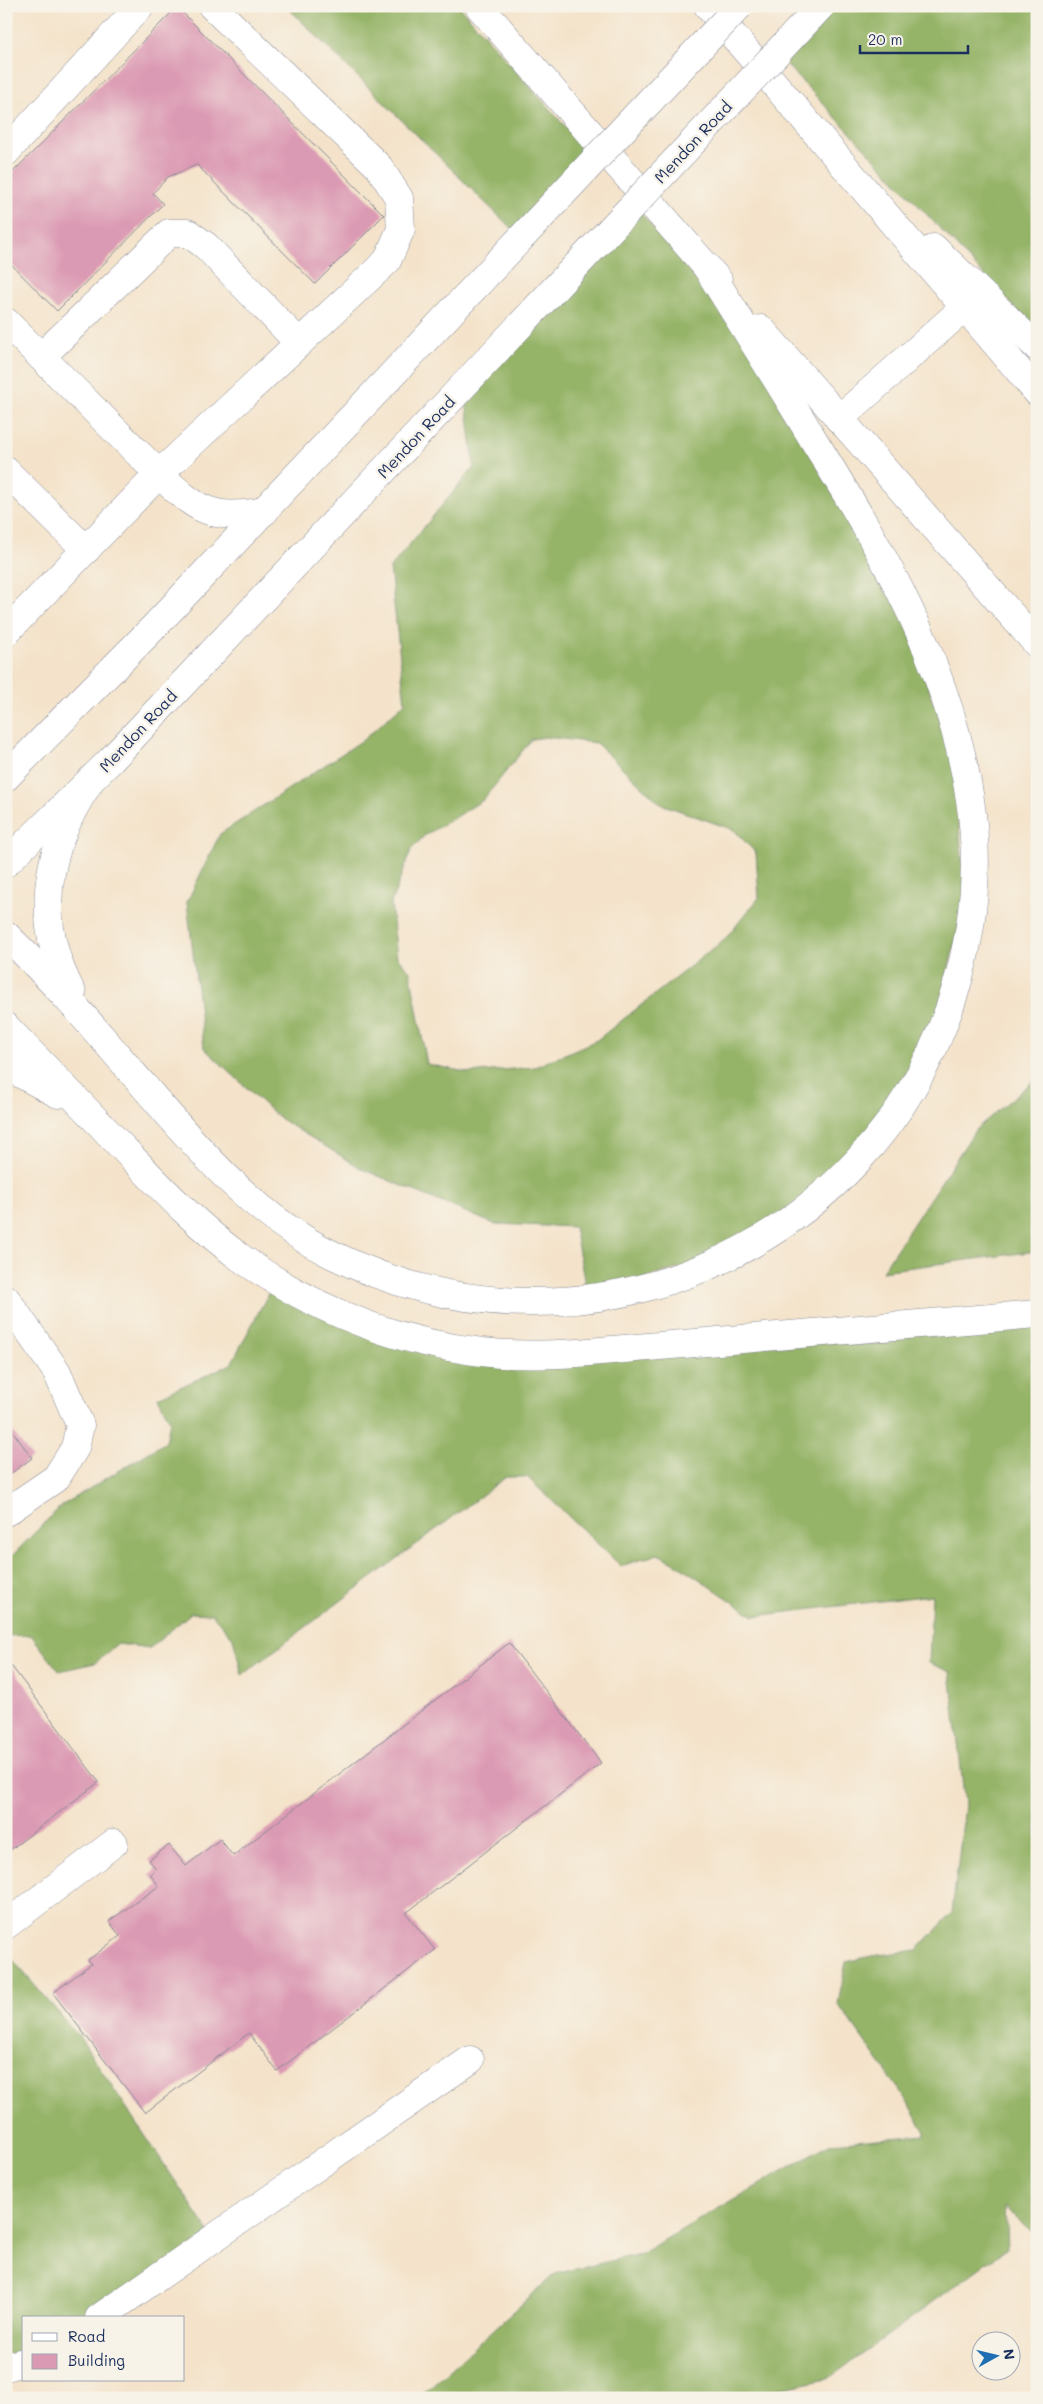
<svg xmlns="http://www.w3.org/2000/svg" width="1043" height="2404" viewBox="0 0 1043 2404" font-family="Mali,sans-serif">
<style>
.forest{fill:#95b467;stroke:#587262;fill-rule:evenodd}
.building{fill:#db9ab3}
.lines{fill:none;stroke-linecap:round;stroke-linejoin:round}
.minor-casing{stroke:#888994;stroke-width:29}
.major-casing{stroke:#888994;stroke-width:29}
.highway-casing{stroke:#888994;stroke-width:29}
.minor{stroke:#fff;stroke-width:28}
.major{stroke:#fff;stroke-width:28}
.highway{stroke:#fff;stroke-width:28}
.major-bridge-casing{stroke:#888994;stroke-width:29;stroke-linecap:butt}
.major-bridge{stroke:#fff;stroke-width:28}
.labels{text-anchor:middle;stroke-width:5;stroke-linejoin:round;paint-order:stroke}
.street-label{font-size:16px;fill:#1b2f5e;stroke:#f7f3e8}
</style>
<rect width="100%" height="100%" fill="#f7f3e8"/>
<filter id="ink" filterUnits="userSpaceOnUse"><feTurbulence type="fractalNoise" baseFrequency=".02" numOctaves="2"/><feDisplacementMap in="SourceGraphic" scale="10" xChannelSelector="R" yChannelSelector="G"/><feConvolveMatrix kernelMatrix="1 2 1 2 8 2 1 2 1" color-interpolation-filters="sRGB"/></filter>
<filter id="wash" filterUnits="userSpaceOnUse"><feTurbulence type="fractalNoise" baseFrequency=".0096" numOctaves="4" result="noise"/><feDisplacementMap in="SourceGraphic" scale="20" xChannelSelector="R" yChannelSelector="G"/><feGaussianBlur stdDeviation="1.12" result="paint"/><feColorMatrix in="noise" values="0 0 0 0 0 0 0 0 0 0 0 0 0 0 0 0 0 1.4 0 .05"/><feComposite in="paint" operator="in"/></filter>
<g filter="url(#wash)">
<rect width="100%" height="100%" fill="#f4e3ca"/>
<!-- forest -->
<g class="forest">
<polygon points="286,6 459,6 584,148 588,160 514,231"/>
<polygon points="812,6 1037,6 1037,332 783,61"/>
<path d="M 636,208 L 752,337 L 896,595 L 952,754 L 966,898 L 934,1028 L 859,1149 L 738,1252 L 587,1294 L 574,1227 L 494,1224 L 364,1170 L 279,1118 L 204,1048 L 187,902 L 220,834 L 363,740 L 405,703 L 390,568 L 474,467 L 464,383 ZM 546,737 L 596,743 L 661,804 L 734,830 L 756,853 L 759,898 L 725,939 L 597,1040 L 535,1067 L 470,1073 L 427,1064 L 410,971 L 397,957 L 391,903 L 411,850 L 424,836 L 483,800 L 532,739 Z"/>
<polygon points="1037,1078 1037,1251 882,1271 976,1129"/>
<polygon points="272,1287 479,1351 1037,1314 1037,2236 1005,2208 1007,2248 828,2379 733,2398 418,2398 555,2274 640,2254 831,2143 925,2135 925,2132 903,2095 838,2004 846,1962 872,1956 917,1950 952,1913 965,1805 950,1672 929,1663 932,1595 754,1616 674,1562 658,1554 621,1566 527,1477 506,1477 242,1675 233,1638 212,1614 191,1613 150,1648 118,1644 95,1663 59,1671 31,1635 6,1636 6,1562 61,1506 166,1442 170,1421 158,1397 231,1364"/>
<polygon points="6,1952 80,2038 210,2233 96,2318 24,2318 24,2361 6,2364"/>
</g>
<g id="blocks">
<!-- building -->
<g class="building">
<polygon points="177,7 384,215 315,284 197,165 168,177 153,193 163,204 57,311 6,259 6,179"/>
<polygon points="6,1422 32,1458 6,1477"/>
<polygon points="509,1643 601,1763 406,1913 435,1950 277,2071 249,2033 145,2113 53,1993 91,1964 88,1960 120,1936 109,1921 159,1886 150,1874 156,1869 149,1860 169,1845 186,1866 220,1839 233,1856"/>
<polygon points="6,1659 99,1782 6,1853"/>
</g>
</g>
</g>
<g filter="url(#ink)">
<use href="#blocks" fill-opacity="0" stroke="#888994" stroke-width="1"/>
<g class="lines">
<!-- minor casing -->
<g class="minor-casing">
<g id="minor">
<polyline points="6,152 140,6"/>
<polyline points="6,322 159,474 387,261 401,229 399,198 379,167 212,6"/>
<polyline points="41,357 169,233 188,233 206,246 299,343"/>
<polyline points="839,419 964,308"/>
<polyline points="6,471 86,550"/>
<path d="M 6,632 L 159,474 C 197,510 211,521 265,511"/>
<polyline points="6,1299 57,1372 80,1425 75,1448 56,1478 6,1512"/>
<polyline points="6,1925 114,1843"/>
<polyline points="99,2318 470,2060"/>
<polyline points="6,2367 24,2362"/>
</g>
</g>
<!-- major casing -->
<g class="major-casing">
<g id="major">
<polyline points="6,777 154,627 538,220"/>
<polyline points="6,863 111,760 577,265"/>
</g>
</g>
<!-- highway casing -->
<g class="highway-casing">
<g id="highway">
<polyline points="479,6 718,280"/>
<polyline points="708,6 1037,392"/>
<polyline points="934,248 1037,347"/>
<polyline points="761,329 1037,644"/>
<path d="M 6,935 C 55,982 99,1034 143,1085 C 199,1150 253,1215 331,1254 C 575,1377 875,1254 955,991 C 974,929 980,864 970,800 C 950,666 883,552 813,439 C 778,381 742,324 706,266"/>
<path d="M 72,993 C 33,921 45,849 89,783"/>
<path d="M 6,1027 C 43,1065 80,1103 117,1142 C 156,1182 195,1225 241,1258 C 313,1309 395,1342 482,1352 C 514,1356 545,1355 577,1353 L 1037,1314"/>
<polyline points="6,1066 58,1094"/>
</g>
</g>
<!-- minor -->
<use href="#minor" class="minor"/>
<!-- major -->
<use href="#major" class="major"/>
<!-- highway -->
<use href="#highway" class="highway"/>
<!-- major-bridge casing -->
<g class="major-bridge-casing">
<g id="major-bridge">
<polyline points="538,220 739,6"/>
<polyline points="577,265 821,6"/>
</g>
</g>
<!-- major-bridge -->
<use href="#major-bridge" class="major-bridge"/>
</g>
</g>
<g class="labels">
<!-- street labels -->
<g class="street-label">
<text transform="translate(693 142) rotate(-47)" y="6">Mendon Road</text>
<text transform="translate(416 437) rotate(-47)" y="6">Mendon Road</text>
<text transform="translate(138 731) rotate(-47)" y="6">Mendon Road</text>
</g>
</g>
<!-- margin -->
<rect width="1043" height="2404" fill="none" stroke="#f7f3e8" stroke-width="25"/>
<!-- legend -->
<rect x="22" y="2316" width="162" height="65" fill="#f7f3e8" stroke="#9fa5b1"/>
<rect x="32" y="2333" width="25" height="8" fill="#ffffff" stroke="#9fa5b1"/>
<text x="68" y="2342" font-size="15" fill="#1b2f5e">Road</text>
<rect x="32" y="2354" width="25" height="15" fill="#db9ab3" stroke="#9fa5b1"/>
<text x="68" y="2366" font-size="15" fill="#1b2f5e">Building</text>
<!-- north arrow -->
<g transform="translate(996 2356) rotate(82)"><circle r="24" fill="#f7f3e8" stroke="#9fa5b1"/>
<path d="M0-4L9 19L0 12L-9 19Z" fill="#1f6fb2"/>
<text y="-8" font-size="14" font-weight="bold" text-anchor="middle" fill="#1b2f5e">N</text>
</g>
<!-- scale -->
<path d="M860 45v8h108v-8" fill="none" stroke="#1b2f5e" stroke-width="2.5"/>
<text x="868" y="45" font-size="15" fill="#1b2f5e" stroke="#f7f3e8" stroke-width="4" paint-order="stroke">20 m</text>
</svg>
